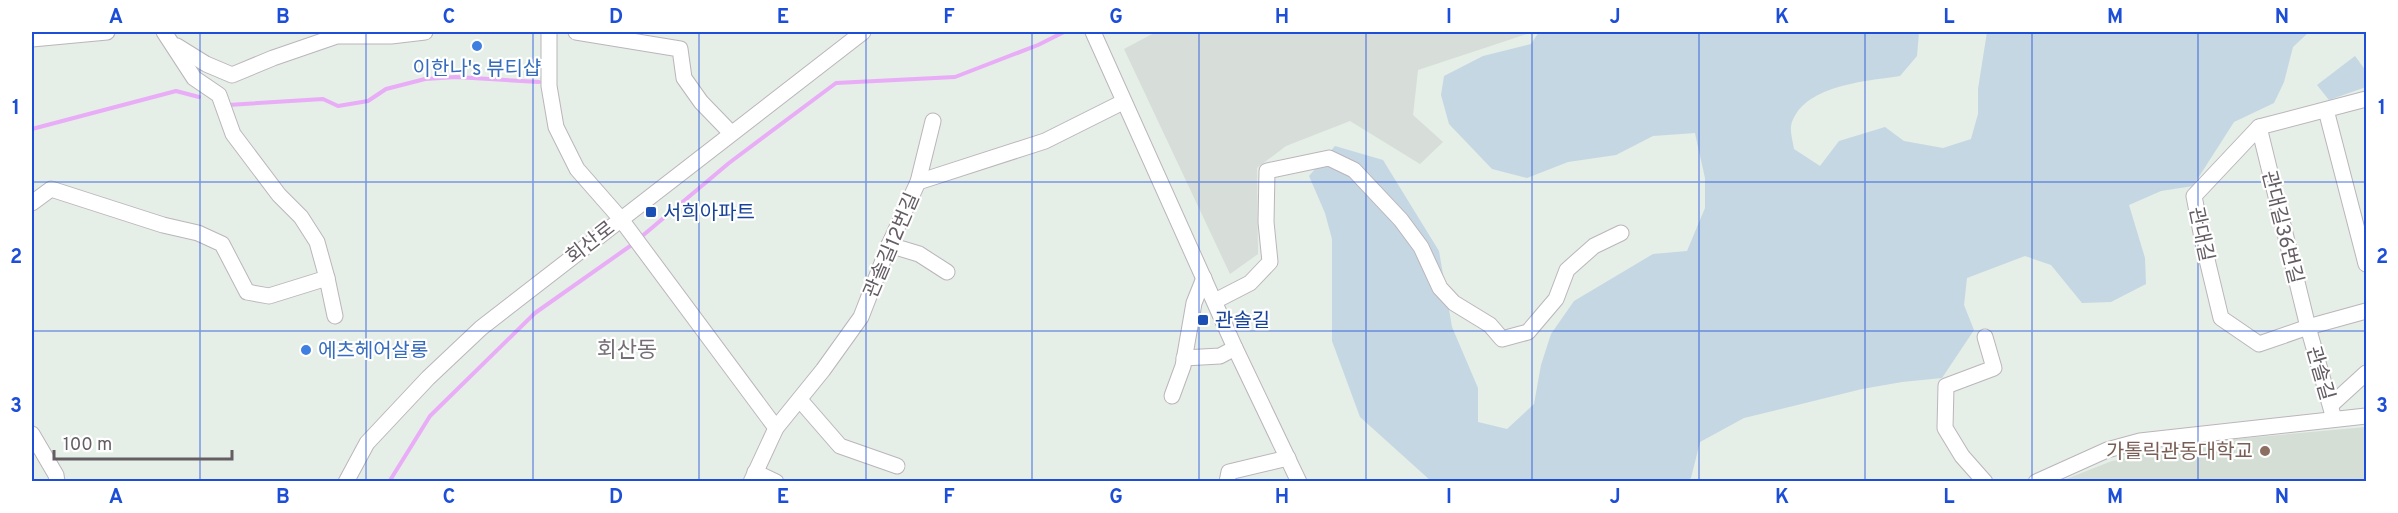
<svg xmlns="http://www.w3.org/2000/svg" width="2398" height="513" viewBox="0 0 2398 513" font-family="Overpass,'Noto Sans KR',sans-serif">
<style>
.industrial{fill:#d7ddd8}
.education{fill:#d4ded5}
.green{fill:#c4d7e3}
.lines{fill:none;stroke-linecap:round;stroke-linejoin:round}
.stream{stroke:#e9acf7;stroke-width:4}
.minor-casing{stroke:#bbb5bb;stroke-width:17}
.minor{stroke:#fff;stroke-width:15}
.grid{fill:none;stroke:#1d4ed8;stroke-width:1.5;stroke-opacity:0.55}
.shop-dot{fill:#3f7fe0;stroke:#fff;stroke-width:2}
.transit-dot{fill:#1a4fb4;stroke:#fff;stroke-width:2}
.education-dot{fill:#8d6e63;stroke:#fff;stroke-width:2}
.labels{text-anchor:middle;stroke-width:4.5;stroke-linejoin:round;paint-order:stroke}
.shop-label{font-size:20px;fill:#366cbe;stroke:#fff}
.transit-label{font-size:20px;fill:#164399;stroke:#fff;text-anchor:start}
.street-label{font-size:20px;fill:#645d64;stroke:#fff}
.education-label{font-size:20px;fill:#785e54;stroke:#fff;text-anchor:end}
.quarter-label{font-size:22px;fill:#756e76;stroke:#fff}
.neatline{fill:none;stroke:#1d4ed8;stroke-width:2}
.grid-label{font-size:20px;text-anchor:middle;font-weight:bold;fill:#1d4ed8}
</style>
<rect width="100%" height="100%" fill="#e5eee7"/>
<!-- industrial -->
<polygon class="industrial" points="1156,32 1529,32 1527,34 1418,70 1413,115 1443,142 1420,164 1350,121 1286,146 1257,168 1258,254 1230,274 1124,49"/>
<!-- education -->
<polygon class="education" points="2366,427 2366,481 2061,481 2112,461 2213,441"/>
<!-- green -->
<g class="green">
<path d="M 1539,32 L 1919,32 L 1917,56 L 1900,76 C 1867,81 1801,85 1791,126 C 1790,132 1793,142 1794,149 L 1820,166 L 1839,141 L 1885,127 L 1904,141 L 1943,148 L 1971,139 L 1978,114 L 1978,89 L 1987,32 L 2309,32 L 2293,47 L 2284,82 L 2274,103 L 2234,122 L 2193,186 L 2161,191 L 2129,205 L 2145,258 L 2146,284 L 2111,302 L 2082,303 L 2051,265 L 2025,256 L 1967,278 L 1964,305 L 1974,330 L 1942,378 L 1902,382 L 1862,389 L 1744,418 L 1700,442 L 1691,478 L 1686,481 L 1431,481 L 1360,417 L 1332,341 L 1332,239 L 1325,213 L 1309,176 L 1335,146 L 1383,160 L 1439,251 L 1452,327 L 1478,388 L 1478,422 L 1507,429 L 1534,404 L 1541,365 L 1551,334 L 1574,301 L 1653,254 L 1687,251 L 1705,208 L 1705,178 L 1695,133 L 1653,136 L 1616,155 L 1568,162 L 1527,178 L 1492,169 L 1449,124 L 1441,95 L 1444,76 L 1483,56 L 1531,44 Z"/>
<polygon points="2355,56 2366,71 2366,87 2329,100 2317,85"/>
</g>
<g class="lines">
<!-- stream -->
<g class="stream">
<polyline points="228,105 323,99 338,106 368,101 386,89 425,79 456,77 539,82"/>
<polyline points="32,129 176,91 199,97"/>
<polyline points="641,237 729,163 836,83 955,77 1038,45 1064,32"/>
<polyline points="389,482 430,416 535,313 633,244"/>
</g>
<!-- minor casing -->
<g class="minor-casing">
<g id="minor">
<polyline points="32,32 32,39 107,32"/>
<polyline points="164,32 194,78 219,95 233,134 279,195 301,217 317,242 327,278 335,316"/>
<polyline points="549,32 549,86 556,127 577,169 620,218 776,428"/>
<polyline points="576,32 680,49 684,78 701,102 731,133"/>
<polyline points="1093,32 1235,348 1299,482"/>
<polyline points="177,46 206,64 232,75 273,58 337,36 391,36 425,32"/>
<polyline points="2366,99 2259,127 2194,196 2203,243 2221,318 2259,344 2308,327 2366,311"/>
<polyline points="2326,110 2366,264"/>
<polyline points="2259,127 2308,327 2334,419"/>
<polyline points="918,182 933,121"/>
<polyline points="32,203 51,189 163,225 198,233 222,244 247,292 269,296 327,278"/>
<polyline points="889,245 919,254 947,272"/>
<polyline points="1215,301 1250,283 1270,262 1266,222 1267,171 1329,158 1354,170 1401,220 1421,247 1440,288 1454,303 1490,325 1502,339 1528,332 1556,299 1567,270 1594,246 1621,233"/>
<polyline points="1985,337 1994,368 1946,386 1945,428 1962,456 1985,482"/>
<polyline points="1184,358 1220,356 1235,348"/>
<polyline points="1172,396 1183,366 1194,303 1204,278"/>
<polyline points="800,400 840,446 897,466"/>
<polyline points="2331,405 2366,373"/>
<polyline points="32,434 56,475 57,482"/>
<polyline points="755,472 776,482"/>
<polyline points="346,482 367,443 428,378 481,328 863,32"/>
<polyline points="751,482 776,428 823,370 861,317 889,245 918,182 1045,141 1123,102"/>
<polyline points="1227,482 1229,472 1288,458"/>
<polyline points="2036,482 2107,450 2140,441 2366,416"/>
</g>
</g>
<!-- minor -->
<use href="#minor" class="minor"/>
</g>
<!-- grid -->
<path class="grid" d="M 200,32 L 200,482M 366,32 L 366,482M 533,32 L 533,482M 699,32 L 699,482M 866,32 L 866,482M 1032,32 L 1032,482M 1199,32 L 1199,482M 1366,32 L 1366,482M 1532,32 L 1532,482M 1699,32 L 1699,482M 1865,32 L 1865,482M 2032,32 L 2032,482M 2198,32 L 2198,482M 32,182 L 2366,182M 32,331 L 2366,331"/>
<!-- markers -->
<g class="shop-dot">
<circle cx="477" cy="46" r="6"/>
<circle cx="306" cy="350" r="6"/>
</g>
<g class="transit-dot">
<rect x="645" y="206" width="12" height="12" rx="3"/>
<rect x="1197" y="314" width="12" height="12" rx="3"/>
</g>
<circle class="education-dot" cx="2265" cy="451" r="6"/>
<g class="labels">
<!-- shop labels -->
<g class="shop-label">
<text x="477" y="75">이한나's 뷰티샵</text>
<text x="318" y="357" text-anchor="start">에츠헤어살롱</text>
</g>
<!-- transit labels -->
<g class="transit-label">
<text x="663" y="219">서희아파트</text>
<text x="1215" y="327">관솔길</text>
</g>
<!-- street labels -->
<g class="street-label">
<text transform="translate(2283 227) rotate(76)" y="7">관대길36번길</text>
<text transform="translate(2202 234) rotate(78)" y="7">관대길</text>
<text transform="translate(590 242) rotate(-38)" y="7">회산로</text>
<text transform="translate(891 245) rotate(-67)" y="7">관솔길12번길</text>
<text transform="translate(2321 373) rotate(74)" y="7">관솔길</text>
</g>
<!-- education labels -->
<g class="education-label">
<text x="2253" y="458">가톨릭관동대학교</text>
</g>
<!-- quarter labels -->
<g class="quarter-label">
<text x="627" y="357">회산동</text>
</g>
</g>
<!-- border -->
<rect width="2398" height="513" fill="none" stroke="#ffffff" stroke-width="66"/>
<!-- scale -->
<path d="M54 450v9h178v-9" fill="none" stroke="#645d64" stroke-width="3"/>
<text x="63" y="450" font-size="18" fill="#645d64" stroke="#ffffff" stroke-width="4.5" paint-order="stroke">100 m</text>
<rect x="33" y="33" width="2332" height="447" class="neatline"/>
<g class="grid-label">
<text x="116" y="23">A</text>
<text x="283" y="23">B</text>
<text x="449" y="23">C</text>
<text x="616" y="23">D</text>
<text x="783" y="23">E</text>
<text x="949" y="23">F</text>
<text x="1116" y="23">G</text>
<text x="1282" y="23">H</text>
<text x="1449" y="23">I</text>
<text x="1615" y="23">J</text>
<text x="1782" y="23">K</text>
<text x="1949" y="23">L</text>
<text x="2115" y="23">M</text>
<text x="2282" y="23">N</text>
<text x="16" y="114">1</text>
<text x="2382" y="114">1</text>
<text x="16" y="263">2</text>
<text x="2382" y="263">2</text>
<text x="16" y="412">3</text>
<text x="2382" y="412">3</text>
<text x="116" y="503">A</text>
<text x="283" y="503">B</text>
<text x="449" y="503">C</text>
<text x="616" y="503">D</text>
<text x="783" y="503">E</text>
<text x="949" y="503">F</text>
<text x="1116" y="503">G</text>
<text x="1282" y="503">H</text>
<text x="1449" y="503">I</text>
<text x="1615" y="503">J</text>
<text x="1782" y="503">K</text>
<text x="1949" y="503">L</text>
<text x="2115" y="503">M</text>
<text x="2282" y="503">N</text>
</g>
</svg>
